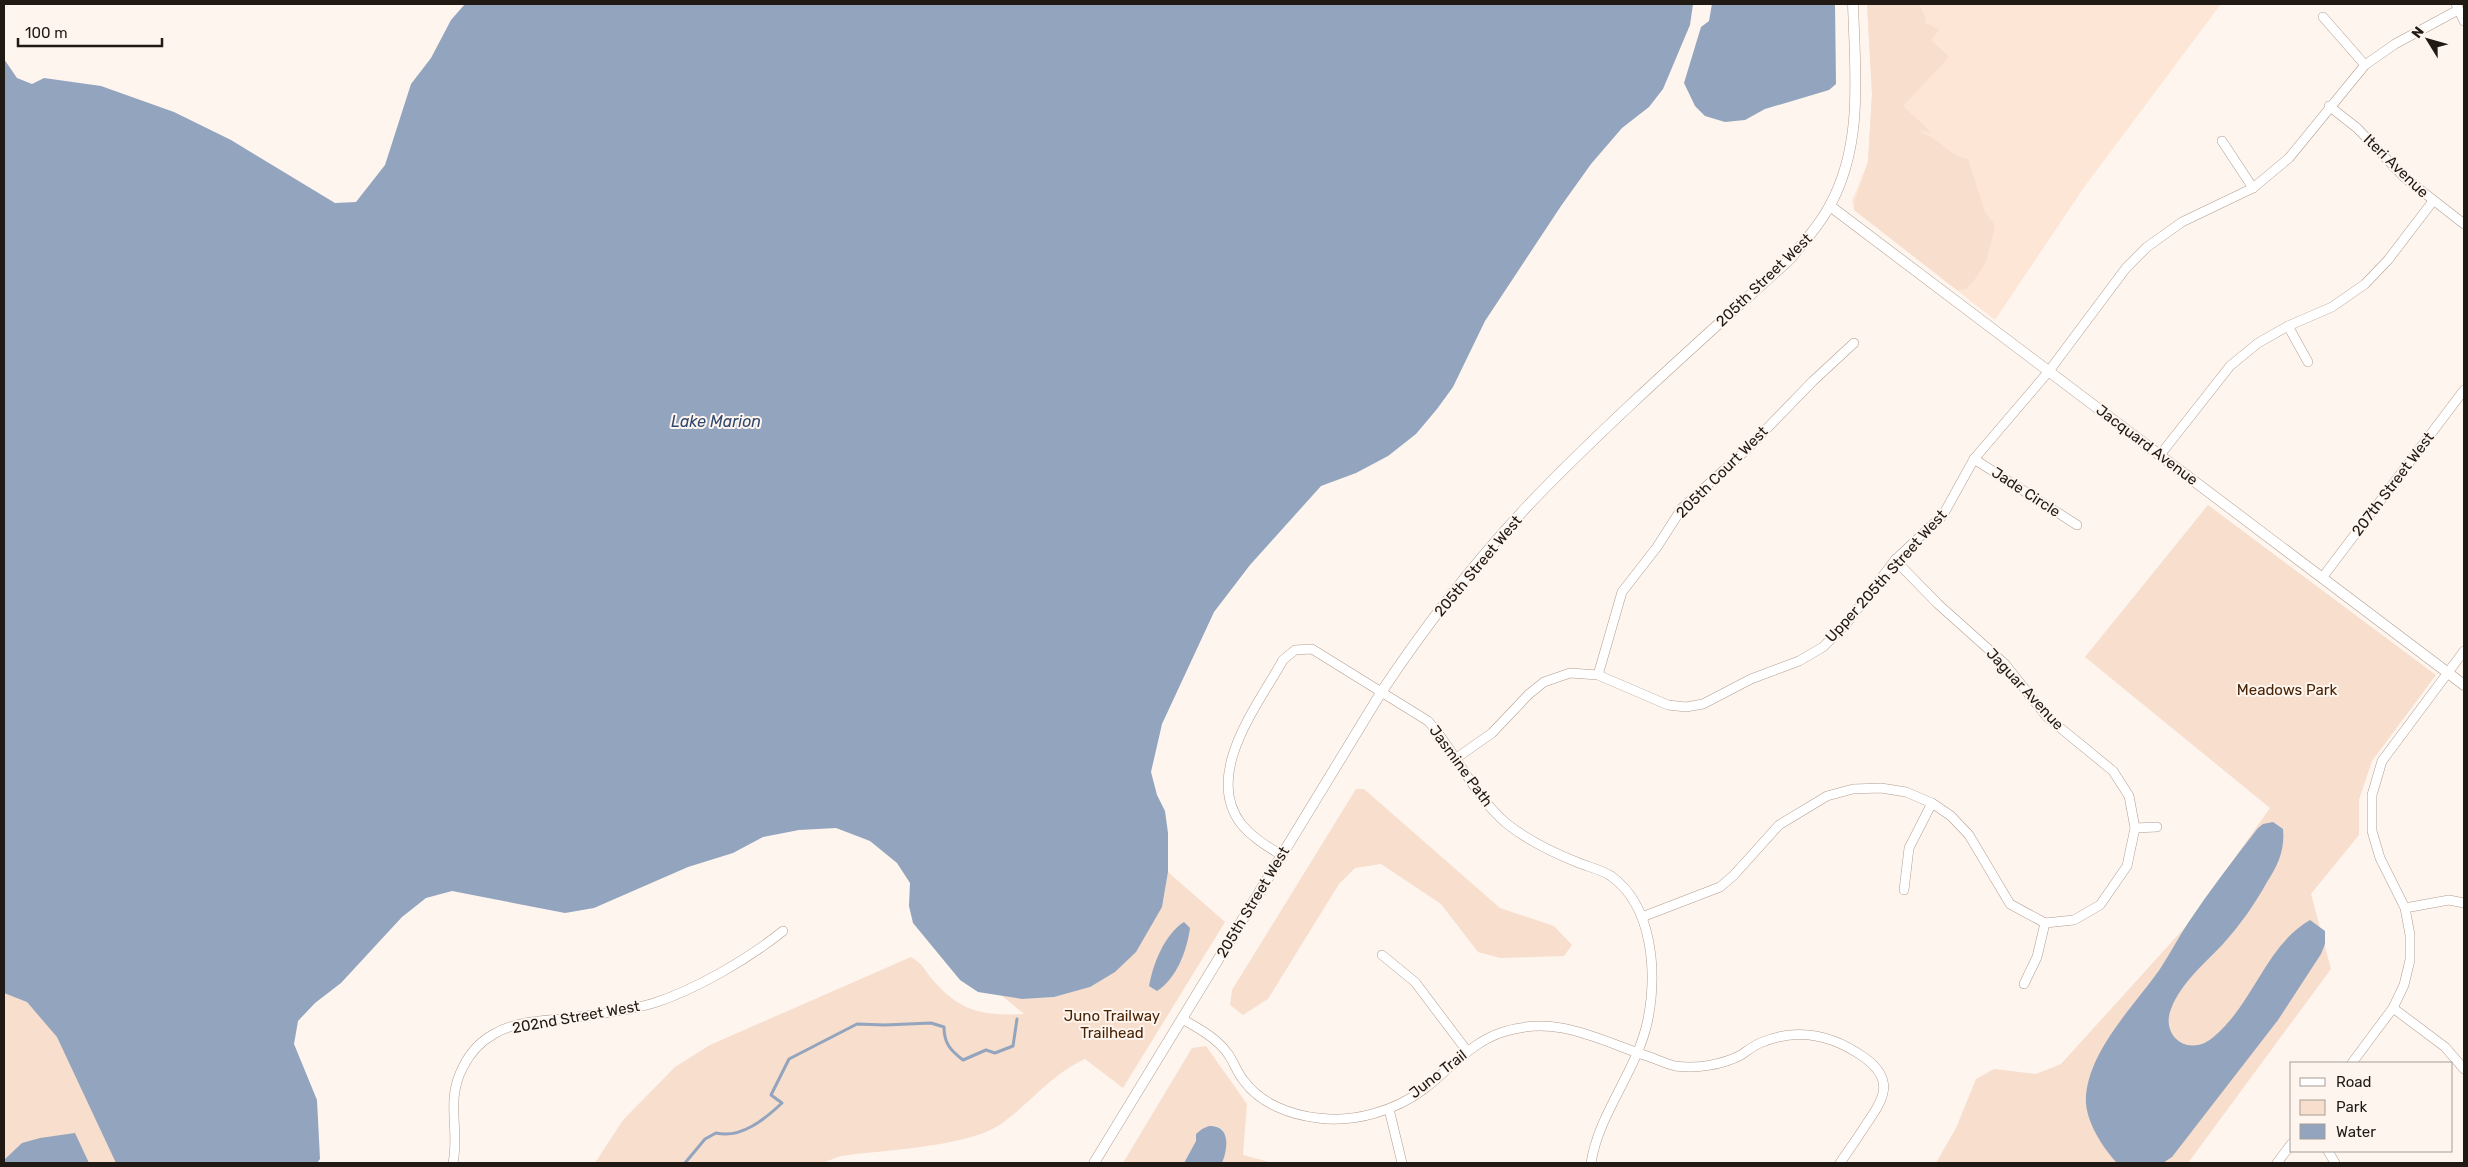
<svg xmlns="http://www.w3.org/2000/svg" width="2468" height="1167" viewBox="0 0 2468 1167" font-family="Rubik,sans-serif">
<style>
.built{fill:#fee6d6}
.green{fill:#f7decd}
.water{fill:#93a4be}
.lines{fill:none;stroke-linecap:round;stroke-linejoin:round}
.stream{stroke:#93a4be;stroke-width:3}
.minor-casing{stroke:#b29d8f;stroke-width:10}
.tertiary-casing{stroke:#b29d8f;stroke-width:11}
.minor{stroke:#fff;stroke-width:9}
.tertiary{stroke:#fff;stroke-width:10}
.labels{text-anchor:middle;stroke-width:4;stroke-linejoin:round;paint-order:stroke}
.street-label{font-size:15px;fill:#211914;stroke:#fef5ef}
.park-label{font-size:15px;fill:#482202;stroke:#fef5ef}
.water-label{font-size:16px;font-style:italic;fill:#2f486e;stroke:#fef5ef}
</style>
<rect width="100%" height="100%" fill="#fef5ef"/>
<!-- built -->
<polygon class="built" points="1867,4 2221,4 2085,186 1995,320 1854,210 1852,201 1868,162 1872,94"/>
<!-- green -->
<g class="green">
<path d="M 1867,4 L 1919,4 L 1926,19 L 1925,25 L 1928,24 L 1939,30 L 1931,40 L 1949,57 L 1903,106 L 1932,133 L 1919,130 C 1923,135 1931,136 1936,140 C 1948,149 1953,156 1968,159 L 1985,212 L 1994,224 L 1994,231 L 1986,262 L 1976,278 L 1966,289 L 1957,290 L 1854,210 L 1854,203 L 1868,162 L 1872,94 Z"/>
<polygon points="2208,505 2436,675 2372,761 2359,800 2359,835 2311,894 2331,969 2188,1163 1936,1163 1956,1128 1976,1079 1994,1069 2036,1074 2061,1064 2188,924 2270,808 2085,657"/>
<polygon points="1356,789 1364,789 1500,908 1554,926 1572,945 1564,956 1500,958 1478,952 1441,904 1381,864 1355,868 1339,884 1268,999 1243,1015 1230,1005 1232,990"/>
<path d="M 1168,872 L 1225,922 L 1123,1088 L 1085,1059 C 1049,1076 1032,1102 1001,1124 C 968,1147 883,1150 841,1156 L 822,1163 L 595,1163 L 623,1120 L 675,1067 L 710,1045 L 911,957 C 924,965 923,968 932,979 C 960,1012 983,1016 1024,1014 L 1001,995 L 1022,999 L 1054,997 L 1090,987 L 1162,907 Z"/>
<polygon points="4,977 38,988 147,1163 4,1163"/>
<polygon points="1206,1046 1247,1104 1243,1155 1273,1163 1222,1163 1223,1130 1216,1126 1209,1126 1196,1141 1184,1163 1123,1163 1192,1048"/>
</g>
<!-- water -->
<g class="water">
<polygon points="465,4 1693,4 1690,25 1663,89 1649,107 1622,128 1591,164 1561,206 1485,321 1453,387 1437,409 1416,434 1388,456 1356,473 1321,486 1250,565 1214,612 1162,724 1151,772 1157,795 1165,811 1168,833 1168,872 1162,907 1136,952 1115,972 1090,987 1054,997 1022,999 978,992 960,980 913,923 909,906 910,883 897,863 870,841 836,828 799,830 763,837 733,853 688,867 594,908 565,913 452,891 426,898 402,917 341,983 315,1003 298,1021 294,1044 317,1100 320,1159 317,1163 116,1163 57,1037 27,1002 4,993 4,59 17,78 32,84 44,78 101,86 174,112 231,140 335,203 356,202 385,165 411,84 431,58 451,20"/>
<polygon points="1712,4 1835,4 1836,84 1829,90 1765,109 1745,120 1725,122 1705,116 1695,106 1684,83 1701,27 1709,21"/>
<path d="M 2273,822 L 2283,829 C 2285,850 2278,865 2267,882 C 2255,904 2240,925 2223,944 C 2204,964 2181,983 2171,1009 C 2163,1028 2176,1049 2198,1045 C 2209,1043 2218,1033 2225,1026 C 2256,993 2270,943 2310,920 L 2325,931 L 2325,944 L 2321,954 L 2278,1020 L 2172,1157 L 2163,1163 L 2117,1163 C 2102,1147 2084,1119 2086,1096 C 2090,1049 2134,1006 2160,969 C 2170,954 2178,938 2188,923 C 2210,890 2234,859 2258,828 L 2263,824 Z"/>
<path d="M 1184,922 L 1190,928 C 1187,950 1177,978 1157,991 L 1149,986 C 1153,964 1164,935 1184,922 Z"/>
<path d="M 1209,1126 C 1231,1125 1228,1149 1222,1163 L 1184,1163 L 1196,1141 L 1196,1134 L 1202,1129 Z"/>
<polygon points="75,1133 89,1163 4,1163 4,1160 22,1143 40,1138"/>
</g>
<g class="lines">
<!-- stream -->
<path class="stream" d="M 685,1163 L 705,1139 L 716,1133 C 741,1139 765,1119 782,1103 L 771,1095 L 789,1059 L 857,1024 L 885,1025 L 931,1023 L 944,1027 C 944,1043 950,1050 963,1060 L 986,1050 L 995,1053 L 1013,1046 L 1017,1019"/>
<!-- minor casing -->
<g class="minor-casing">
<g id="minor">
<polyline points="2456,4 2464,21"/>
<polyline points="2323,17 2365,65"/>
<polyline points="2329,106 2357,128 2404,177 2464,224"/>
<polyline points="2222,141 2253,188"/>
<polyline points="2288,326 2308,362"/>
<polyline points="2160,455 2230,366 2258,343 2288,326 2332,307 2365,284 2388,260 2433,201"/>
<polyline points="1974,459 2077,525"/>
<polyline points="2322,578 2464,390"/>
<polyline points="1598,675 1622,592 1657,547 1682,508 1745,451 1813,381 1854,343"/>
<polyline points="1455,759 1492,733 1529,694 1544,682 1570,673 1598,675 1668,705 1686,707 1703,704 1751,679 1799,661 1823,647 1846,624 1895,560 1943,515 1974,459 2049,371 2126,268 2147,247 2182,222 2253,188 2289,158 2365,65 2395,44 2458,10"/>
<polyline points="2135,828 2157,827"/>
<path d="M 1281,855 C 1267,846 1253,838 1242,825 C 1202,775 1258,705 1283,660 L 1295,650 L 1312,649 L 1428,721 C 1457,753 1473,795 1506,823 C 1528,841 1554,853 1579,863 C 1589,867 1602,870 1611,876 C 1653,906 1657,972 1648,1019 C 1638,1070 1599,1112 1591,1163"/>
<polyline points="1904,890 1909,848 1932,803"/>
<polyline points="2405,908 2449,900 2464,903"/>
<polyline points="1642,917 1720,887 1734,875 1779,825 1827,796 1853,789 1881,788 1906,792 1932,803 1951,816 1969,835 2010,904 2045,923 2074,920 2100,905 2127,866 2135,828 2129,796 2113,771 2047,717 2005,664 1938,604 1895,560"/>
<polyline points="1382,955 1415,982 1467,1051"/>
<polyline points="2024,984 2037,957 2045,923"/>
<polyline points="2393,1008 2445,1047 2464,1069"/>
<path d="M 1182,1019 C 1198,1028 1217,1038 1228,1054 C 1234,1062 1237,1073 1244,1081 C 1261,1104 1291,1115 1318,1118 C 1354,1123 1395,1111 1424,1089 C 1450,1069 1471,1042 1503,1032 C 1558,1014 1600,1041 1650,1057 C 1658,1060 1667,1064 1675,1066 C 1696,1069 1722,1065 1741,1055 C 1747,1051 1753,1046 1760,1043 C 1797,1027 1833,1035 1865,1058 C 1896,1081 1883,1100 1865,1126 C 1857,1139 1848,1151 1840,1163"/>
<polyline points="2352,1063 2393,1008 2404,985 2410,960 2410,935 2405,908 2380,858 2372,831 2372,795 2382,761 2464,651"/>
<polyline points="1389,1109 1402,1163"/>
<polyline points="2328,1151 2335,1163"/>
<path d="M 453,1163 C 460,1129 445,1101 463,1067 C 470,1053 481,1041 494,1034 C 514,1022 538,1021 560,1019 C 592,1015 623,1012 654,1003 C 697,989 748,959 783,931"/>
<polyline points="2277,1163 2292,1143"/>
</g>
</g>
<!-- tertiary casing -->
<g class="tertiary-casing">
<g id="tertiary">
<polyline points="1830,206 2464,685"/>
<path d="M 1094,1163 L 1382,691 C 1428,622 1481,554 1539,494 C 1619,412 1706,336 1790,259 C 1804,242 1819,226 1829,207 C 1864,145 1855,72 1853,4"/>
</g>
</g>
<!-- minor -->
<use href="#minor" class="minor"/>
<!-- tertiary -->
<use href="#tertiary" class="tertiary"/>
</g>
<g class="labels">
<!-- street labels -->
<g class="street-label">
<text transform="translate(2396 166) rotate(44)" y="5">Iteri Avenue</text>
<text transform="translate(1764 280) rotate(-44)" y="5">205th Street West</text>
<text transform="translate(2147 445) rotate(37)" y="5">Jacquard Avenue</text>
<text transform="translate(1722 472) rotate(-45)" y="5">205th Court West</text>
<text transform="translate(2393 484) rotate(-53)" y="5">207th Street West</text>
<text transform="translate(2026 492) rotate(33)" y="5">Jade Circle</text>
<text transform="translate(1478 566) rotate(-50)" y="5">205th Street West</text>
<text transform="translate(1886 576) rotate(-48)" y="5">Upper 205th Street West</text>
<text transform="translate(2025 689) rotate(47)" y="5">Jaguar Avenue</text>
<text transform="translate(1461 766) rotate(54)" y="5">Jasmine Path</text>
<text transform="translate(1253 902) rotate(-59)" y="5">205th Street West</text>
<text transform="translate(576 1017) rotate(-10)" y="5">202nd Street West</text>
<text transform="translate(1438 1074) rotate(-38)" y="5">Juno Trail</text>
</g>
<!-- park labels -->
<g class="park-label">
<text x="2287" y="695">Meadows Park</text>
<text x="1112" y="1021">Juno Trailway<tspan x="1112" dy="17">Trailhead</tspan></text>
</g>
<!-- water labels -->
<g class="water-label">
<text x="716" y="427">Lake Marion</text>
</g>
</g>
<!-- border -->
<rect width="2468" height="1167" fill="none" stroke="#211914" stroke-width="10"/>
<!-- legend -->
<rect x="2290" y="1062" width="162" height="90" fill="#fef5ef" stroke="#a69d97"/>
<rect x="2300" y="1078" width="25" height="8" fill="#ffffff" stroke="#a69d97"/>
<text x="2336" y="1087" font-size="15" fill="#211914">Road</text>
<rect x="2300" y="1100" width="25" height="15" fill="#f7decd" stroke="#a69d97"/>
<text x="2336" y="1112" font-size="15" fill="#211914">Park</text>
<rect x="2300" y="1124" width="25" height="15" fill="#93a4be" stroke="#a69d97"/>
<text x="2336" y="1137" font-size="15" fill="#211914">Water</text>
<!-- north arrow -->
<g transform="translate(2428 40) rotate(307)" stroke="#fef5ef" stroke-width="4" paint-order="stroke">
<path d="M0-4L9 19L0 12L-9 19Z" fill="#211914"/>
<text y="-8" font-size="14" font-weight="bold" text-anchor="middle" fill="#211914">N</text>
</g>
<!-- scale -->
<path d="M18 38v8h144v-8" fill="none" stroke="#211914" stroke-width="2.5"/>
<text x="25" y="38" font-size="15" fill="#211914" stroke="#fef5ef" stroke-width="4" paint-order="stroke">100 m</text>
</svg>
